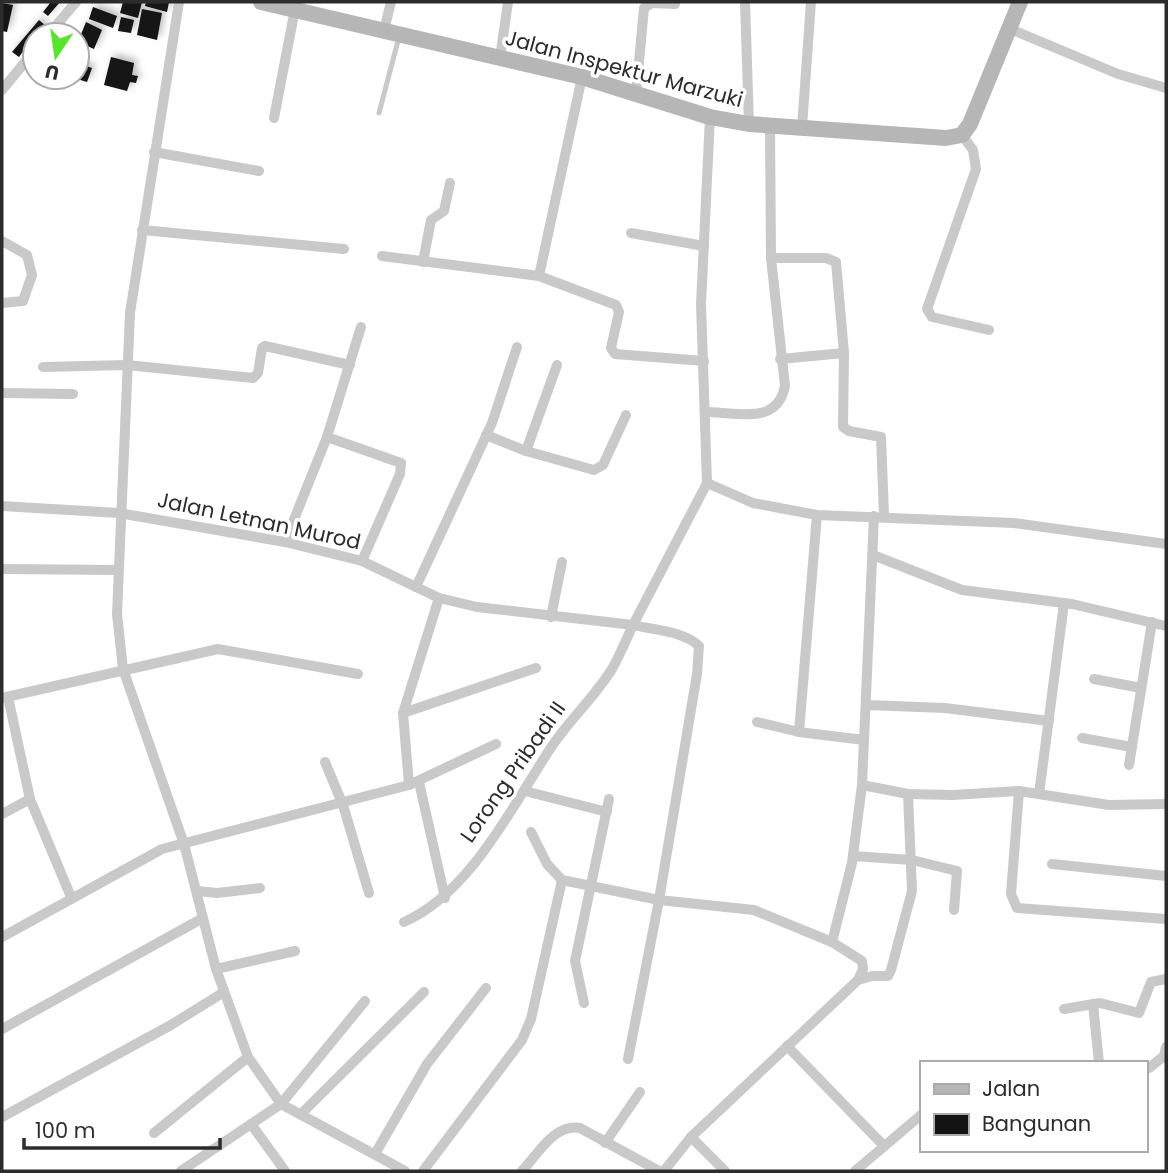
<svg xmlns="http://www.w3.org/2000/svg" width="1168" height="1173" viewBox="0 0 1168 1173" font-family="Poppins,sans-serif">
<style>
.building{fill:#131313;filter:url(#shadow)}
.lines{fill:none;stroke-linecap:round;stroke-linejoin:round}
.lane{stroke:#c9c9c9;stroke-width:5}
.street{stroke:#c9c9c9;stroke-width:10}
.secondary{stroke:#b6b6b6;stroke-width:16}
.labels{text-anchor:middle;stroke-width:7;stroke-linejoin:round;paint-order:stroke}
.street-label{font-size:21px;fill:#2c2c2c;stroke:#fff}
</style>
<defs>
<filter id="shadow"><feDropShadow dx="3.5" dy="-3.5" stdDeviation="3.5" flood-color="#0004"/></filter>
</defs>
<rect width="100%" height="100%" fill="#fff"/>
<!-- building -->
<g class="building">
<polygon points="51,2 60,2 48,16 43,12"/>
<polygon points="123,2 142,2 138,18 120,13"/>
<polygon points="146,2 169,2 167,12 145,6"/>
<polygon points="2,3 13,5 7,32 2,31"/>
<polygon points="93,7 117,16 113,28 89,19"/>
<polygon points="142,9 162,13 157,40 137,35"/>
<polygon points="121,17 134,20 131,33 118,31"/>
<polygon points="39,20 46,26 35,35 19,57 12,52"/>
<polygon points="86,22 102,30 94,49 78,42"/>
<polygon points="111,57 134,63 132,75 138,76 136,83 130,82 127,91 104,85"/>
<polygon points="77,63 92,68 87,82 77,79"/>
</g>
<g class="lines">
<!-- lane -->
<polyline class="lane" points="379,113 399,37"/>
<!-- street -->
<g class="street">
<polyline points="179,2 130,313 117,614 123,669 184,844 216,969 248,1057 281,1104 405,1171"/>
<polyline points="745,2 749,124"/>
<polyline points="1008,28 1118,74 1166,88"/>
<polyline points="384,30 391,2"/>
<polyline points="48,35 76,2"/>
<polyline points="500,58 508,2"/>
<polyline points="2,90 35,50"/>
<polyline points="636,94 644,8 652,3 675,4"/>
<polyline points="710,117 701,304 707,483 753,503 817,515 1014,523 1166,544"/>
<polyline points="274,118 295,9"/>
<polyline points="802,127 811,2"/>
<polyline points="962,135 973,150 976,169 927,309 932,317 989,330"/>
<polyline points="154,152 259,171"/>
<polyline points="142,230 344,249"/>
<polyline points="631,233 704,246"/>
<polyline points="2,241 27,255 32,275 23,301 2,303"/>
<polyline points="382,256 539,276 582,77"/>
<polyline points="771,258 826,258 836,262 844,353 843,427 849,431 881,437 884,515"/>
<polyline points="423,262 431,220 444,211 450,183"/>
<polyline points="539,276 616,305 619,312 611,348 615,354 704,361"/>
<polyline points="780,359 844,353"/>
<polyline points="43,367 127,365 253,378 258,373 262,348 265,346 350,365"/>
<polyline points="2,393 73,394"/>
<path d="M 705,412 C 738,412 777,426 785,386 L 771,258 L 770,125"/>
<polyline points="486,435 526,451 594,470 603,465 626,415"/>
<polyline points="327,437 401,463 400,474 362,561"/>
<polyline points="526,451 557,365"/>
<polyline points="2,506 119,513 285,542 362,561 439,598 477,607 633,625 707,483"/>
<polyline points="817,515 799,732 864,740"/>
<polyline points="285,542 327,437 361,327"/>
<polyline points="873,555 962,590 1072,604 1166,626"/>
<polyline points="2,569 118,570"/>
<polyline points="416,587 492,423 517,347"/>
<polyline points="551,617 562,562"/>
<polyline points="1094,679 1141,688"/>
<polyline points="8,697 30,799 71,897"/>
<polyline points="2,698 218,649 358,674"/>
<polyline points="866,705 945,708 1049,721"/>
<polyline points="403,713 536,668"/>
<polyline points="757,722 799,732"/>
<polyline points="1082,738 1132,747"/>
<polyline points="325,762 343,805 369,893"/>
<polyline points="1129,765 1152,622"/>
<polyline points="419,782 445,898"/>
<polyline points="409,785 403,713 439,598"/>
<polyline points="862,785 908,794 953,795 1019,791 1109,805 1166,804"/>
<polyline points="525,791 607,812"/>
<polyline points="1019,791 1011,894 1017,908 1166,919"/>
<polyline points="1039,794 1064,603"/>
<polyline points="2,814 30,799"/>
<polyline points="531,832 547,864 562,880 659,900 754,910 832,942 862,961 863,969 858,980 691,1137 664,1171"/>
<polyline points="853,856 912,860 957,871 954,910"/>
<polyline points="1052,864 1166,876"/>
<polyline points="197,891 217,893 260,888"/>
<path d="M 404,922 C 469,894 512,807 550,749 C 568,721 594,698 612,669 C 620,655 626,640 633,625 C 653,630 684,631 699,646 L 697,674 L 659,900 L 628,1059"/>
<polyline points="2,937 162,849 409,785 496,744"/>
<polyline points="832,942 852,863 862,785 874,516"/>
<polyline points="216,969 295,951"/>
<polyline points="858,980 872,976 888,976 891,970 912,891 908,794"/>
<polyline points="584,1003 575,961 609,799"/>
<polyline points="1093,1004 1099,1063"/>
<polyline points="1064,1009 1100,1003 1139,1013 1151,982 1166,979"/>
<polyline points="2,1029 203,918"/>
<polyline points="787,1046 884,1146"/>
<polyline points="1149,1068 1164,1056 1166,1047"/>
<polyline points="302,1113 424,992"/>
<polyline points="2,1117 171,1025 224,992"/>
<polyline points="251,1124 285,1171"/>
<polyline points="154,1133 248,1057"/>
<polyline points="691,1137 725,1171"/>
<polyline points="605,1143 640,1092"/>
<polyline points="375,1154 427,1064 486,988"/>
<polyline points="181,1171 281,1104 365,1001"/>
<polyline points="423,1171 522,1040 531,1019 562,880"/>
<path d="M 522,1171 C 538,1154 555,1123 580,1128 L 659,1171"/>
<polyline points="855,1171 921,1115"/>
</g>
<!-- secondary -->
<polyline class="secondary" points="261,2 582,77 710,117 749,124 946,138 962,135 970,124 1020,2"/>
</g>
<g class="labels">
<!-- street labels -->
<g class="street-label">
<text transform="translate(624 69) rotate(15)" y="7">Jalan Inspektur Marzuki</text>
<text transform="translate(259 521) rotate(12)" y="7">Jalan Letnan Murod</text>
<text transform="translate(513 772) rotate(-55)" y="7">Lorong Pribadi II</text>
</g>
</g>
<!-- border -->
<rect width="1168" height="1173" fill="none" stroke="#2c2c2c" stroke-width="7"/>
<!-- legend -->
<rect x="920" y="1061" width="228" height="91" fill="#ffffff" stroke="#ababab" stroke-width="2"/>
<rect x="934" y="1084" width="35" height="10" fill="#b6b6b6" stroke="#ababab" stroke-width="2"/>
<text x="982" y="1096" font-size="21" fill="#2c2c2c">Jalan</text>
<rect x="934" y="1114" width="35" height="21" fill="#131313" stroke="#ababab" stroke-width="2"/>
<text x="982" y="1131" font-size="21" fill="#2c2c2c">Bangunan</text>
<!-- north arrow -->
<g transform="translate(56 56) rotate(193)"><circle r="33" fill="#ffffff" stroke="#ababab" stroke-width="2"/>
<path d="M0-5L12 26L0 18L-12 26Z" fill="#55e52d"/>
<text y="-10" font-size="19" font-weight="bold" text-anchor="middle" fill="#2c2c2c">U</text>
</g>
<!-- scale -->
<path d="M24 1138v10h196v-10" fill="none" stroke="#2c2c2c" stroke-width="3.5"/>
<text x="35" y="1138" font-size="21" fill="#2c2c2c" stroke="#ffffff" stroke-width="5" paint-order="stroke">100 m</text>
</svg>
